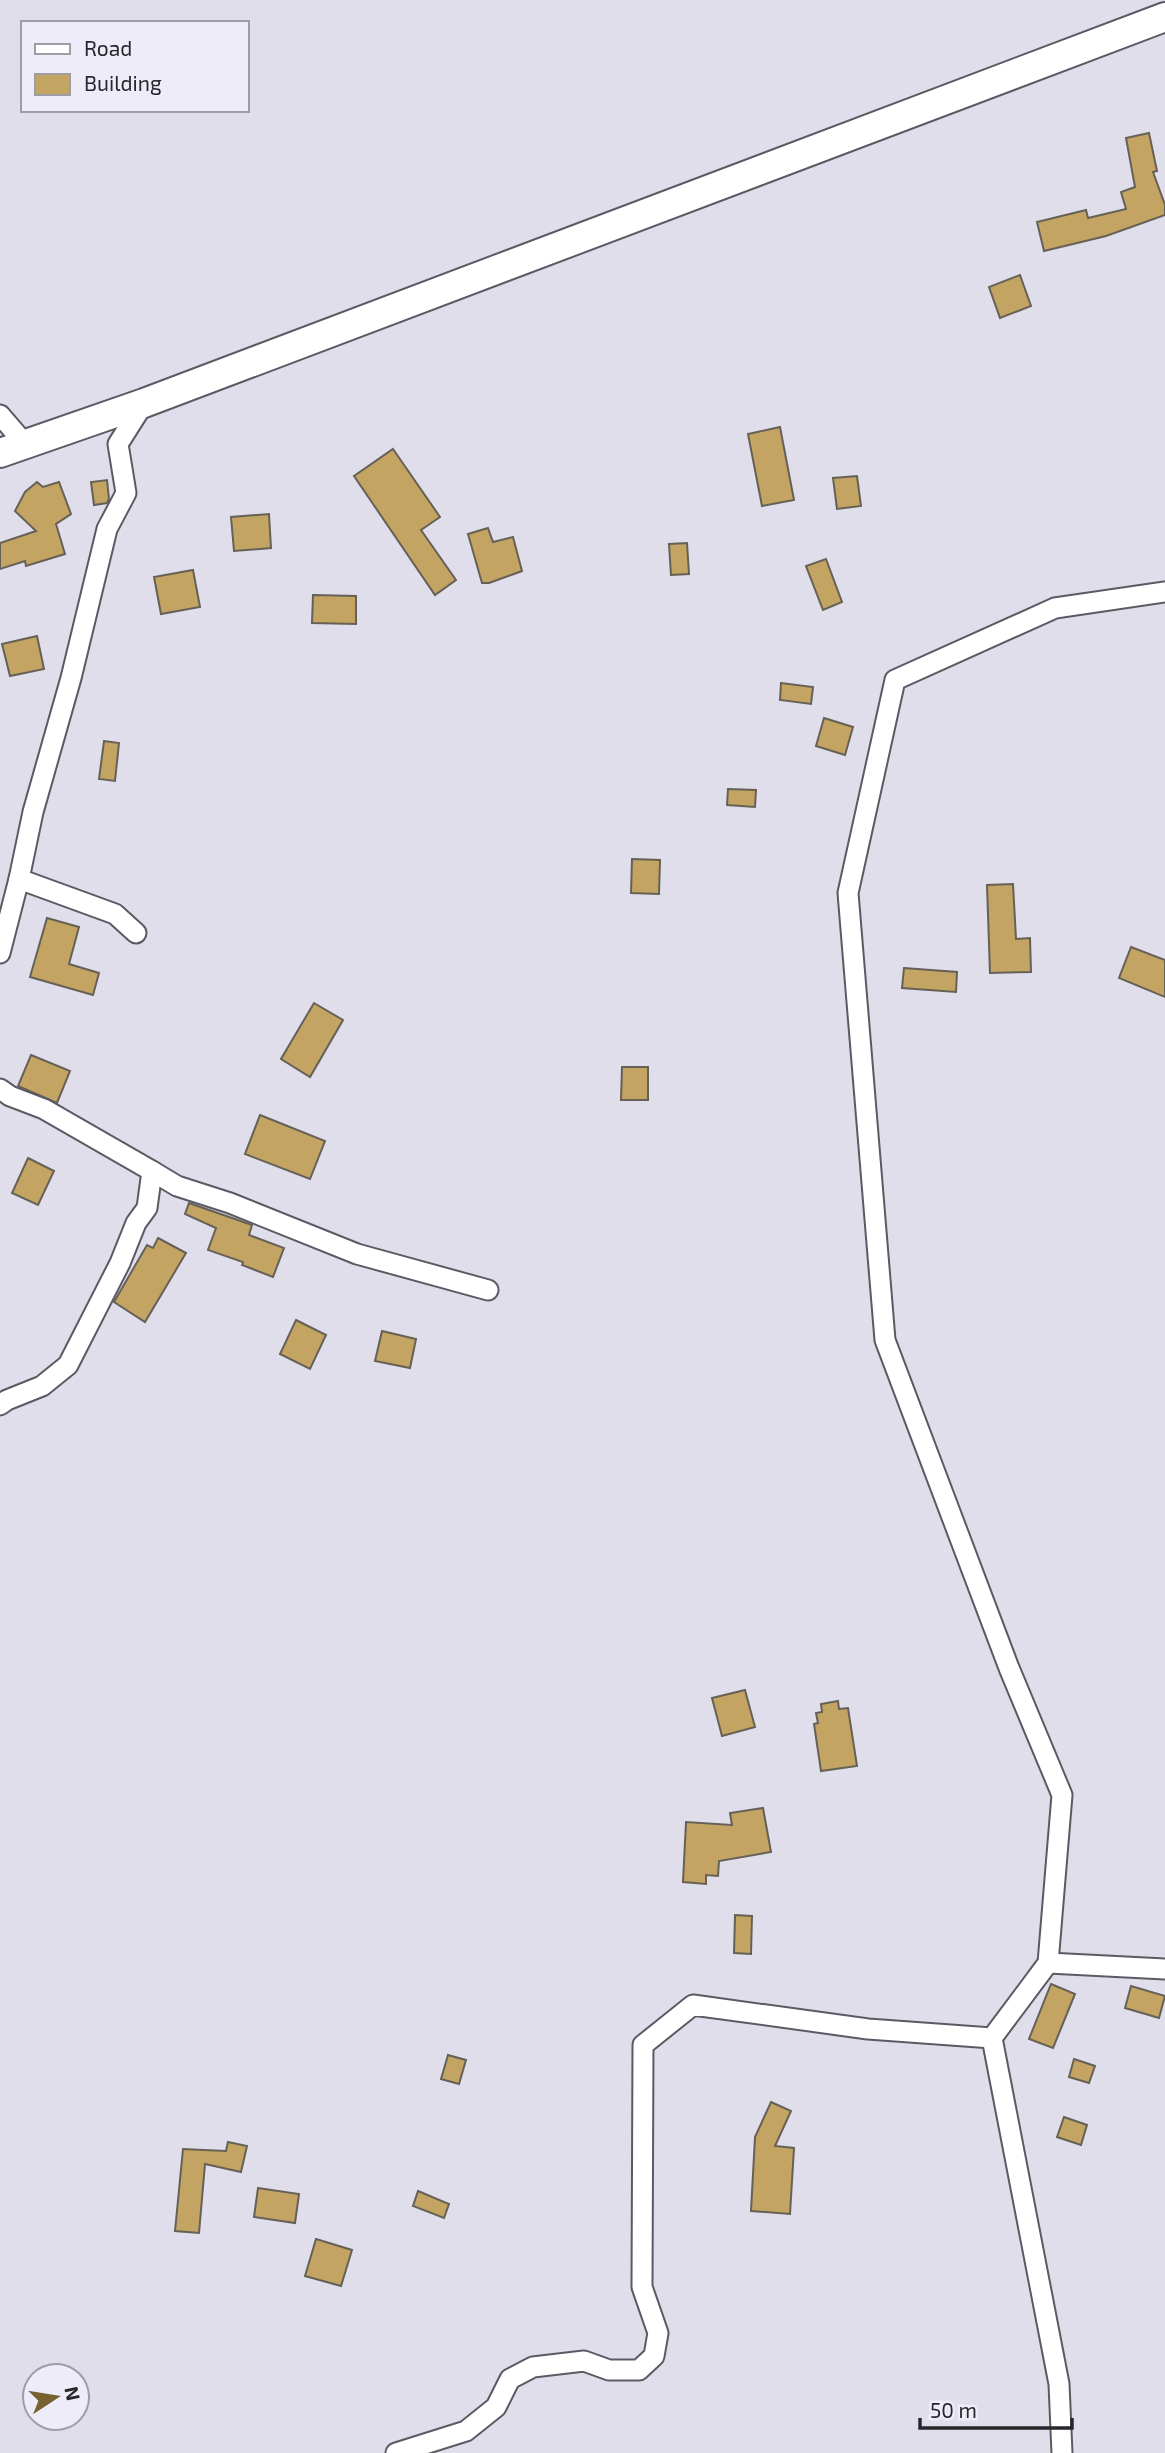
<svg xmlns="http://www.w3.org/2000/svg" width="1165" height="2453" viewBox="0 0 1165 2453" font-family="'Exo 2',sans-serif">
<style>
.building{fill:#c4a462;stroke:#666157;stroke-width:2}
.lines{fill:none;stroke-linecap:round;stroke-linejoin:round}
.minor-casing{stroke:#5b5a64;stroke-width:23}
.secondary-casing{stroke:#5b5a64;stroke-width:32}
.minor{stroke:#fff;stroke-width:19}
.secondary{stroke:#fff;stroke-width:28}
</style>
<rect width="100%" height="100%" fill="#e0deea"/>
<!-- building -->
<g class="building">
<polygon points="1149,133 1157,171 1153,172 1165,205 1165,215 1106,236 1044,251 1037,222 1086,210 1088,218 1126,209 1121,192 1135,187 1126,138"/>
<polygon points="1020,275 1031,306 1000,318 989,287"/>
<polygon points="780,427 794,500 762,506 748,434"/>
<polygon points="393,449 440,517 421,530 456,580 435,595 354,476"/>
<polygon points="857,476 861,506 837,509 833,478"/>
<polygon points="107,480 109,499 107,503 94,505 91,482"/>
<polygon points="37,482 43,487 59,482 71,514 56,524 65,554 26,566 25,561 0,569 0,543 36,531 15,511 25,492"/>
<polygon points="269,514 271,548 234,551 231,517"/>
<polygon points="488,528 493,542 513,537 522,571 489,583 482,583 468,534"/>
<polygon points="687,543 689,574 671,575 669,544"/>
<polygon points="826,559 842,602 823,610 806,566"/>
<polygon points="193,570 200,607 161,614 154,577"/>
<polygon points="313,595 356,596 356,624 312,623"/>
<polygon points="37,636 44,669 10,676 2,644"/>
<polygon points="781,683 813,687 811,704 780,700"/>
<polygon points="824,718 853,727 845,755 816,746"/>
<polygon points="104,741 119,743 115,781 99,779"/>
<polygon points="728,789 756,790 755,807 727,805"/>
<polygon points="632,859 660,860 659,894 631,893"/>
<polygon points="1013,884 1016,939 1030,938 1031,972 990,973 987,885"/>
<polygon points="47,918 79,927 69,964 99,973 93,995 30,977"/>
<polygon points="1131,947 1165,960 1165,997 1119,978"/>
<polygon points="904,968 957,972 956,992 902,988"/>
<polygon points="314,1003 343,1020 310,1077 281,1059"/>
<polygon points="31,1055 70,1071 57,1103 18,1086"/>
<polygon points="622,1067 648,1067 648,1100 621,1100"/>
<polygon points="260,1115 325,1141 310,1179 245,1154"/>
<polygon points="28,1158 54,1171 38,1205 12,1193"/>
<polygon points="189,1203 252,1225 249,1235 284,1248 273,1277 242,1265 243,1262 208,1250 216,1228 185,1214"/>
<polygon points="158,1238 186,1253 145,1322 114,1302 147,1245 153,1248"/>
<polygon points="296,1320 326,1335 310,1369 280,1354"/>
<polygon points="382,1331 416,1339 410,1368 375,1361"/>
<polygon points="745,1690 755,1727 722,1736 712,1698"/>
<polygon points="838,1701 839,1709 848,1708 857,1766 821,1771 814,1724 818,1723 816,1713 822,1712 821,1704"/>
<polygon points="763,1808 771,1852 719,1861 718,1876 706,1875 706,1884 683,1882 686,1822 732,1825 730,1813"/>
<polygon points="735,1915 752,1916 751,1954 734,1953"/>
<polygon points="1051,1984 1075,1994 1053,2048 1029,2039"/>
<polygon points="1131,1986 1165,1996 1159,2018 1125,2008"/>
<polygon points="448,2055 466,2060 459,2084 441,2079"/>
<polygon points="1074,2059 1095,2066 1089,2083 1069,2077"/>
<polygon points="771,2102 791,2111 775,2146 794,2148 790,2214 751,2211 755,2137"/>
<polygon points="1064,2117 1087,2125 1081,2145 1057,2137"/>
<polygon points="228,2142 247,2146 241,2172 205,2164 199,2233 175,2231 183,2149 226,2151"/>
<polygon points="258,2188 299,2194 295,2223 254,2217"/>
<polygon points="418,2191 449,2204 444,2218 413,2206"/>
<polygon points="316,2239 352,2250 341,2286 305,2276"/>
</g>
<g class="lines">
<!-- minor casing -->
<g class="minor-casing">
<g id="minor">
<polyline points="0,415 25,444"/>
<polyline points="19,879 33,812 71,678 107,529 126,493 118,444 144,403"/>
<polyline points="0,953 19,879 115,914 136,933"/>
<polyline points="0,1089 10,1096 44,1109 152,1171 147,1208 136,1223 120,1263 68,1365 42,1386 7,1400 0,1405"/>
<polyline points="152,1171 177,1186 230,1203 357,1254 488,1290"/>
<polyline points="1048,1963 1165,1969"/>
<polyline points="396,2453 466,2431 496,2407 510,2379 533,2367 584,2361 609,2370 639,2370 654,2356 658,2333 642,2287 643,2045 693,2005 868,2029 992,2038"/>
<polyline points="1062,2453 1059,2384 992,2038 1048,1963 1062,1795 1009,1668 885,1340 848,893 895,680 1055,608 1165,592"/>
</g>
</g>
<!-- secondary casing -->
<g class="secondary-casing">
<polyline id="secondary" points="0,453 144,403 1165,17"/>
</g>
<!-- minor -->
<use href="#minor" class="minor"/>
<!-- secondary -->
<use href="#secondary" class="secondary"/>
</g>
<!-- legend -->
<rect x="21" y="21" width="228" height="91" fill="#edecf8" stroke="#9e9da6" stroke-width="2"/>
<rect x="35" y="44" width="35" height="10" fill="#ffffff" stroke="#9e9da6" stroke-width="2"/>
<text x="84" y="56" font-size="21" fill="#27262b">Road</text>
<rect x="35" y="74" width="35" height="21" fill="#c4a462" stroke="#9e9da6" stroke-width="2"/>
<text x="84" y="91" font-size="21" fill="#27262b">Building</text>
<!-- north arrow -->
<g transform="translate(56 2397) rotate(78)"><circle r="33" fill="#edecf8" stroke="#9e9da6" stroke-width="2"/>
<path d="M0-5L12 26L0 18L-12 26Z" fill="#796232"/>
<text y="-10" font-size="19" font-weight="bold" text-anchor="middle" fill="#27262b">N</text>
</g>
<!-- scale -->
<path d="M920 2418v10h152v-10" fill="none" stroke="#27262b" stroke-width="3.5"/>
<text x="930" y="2418" font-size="21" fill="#27262b" stroke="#edecf8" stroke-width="5" paint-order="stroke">50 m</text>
</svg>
